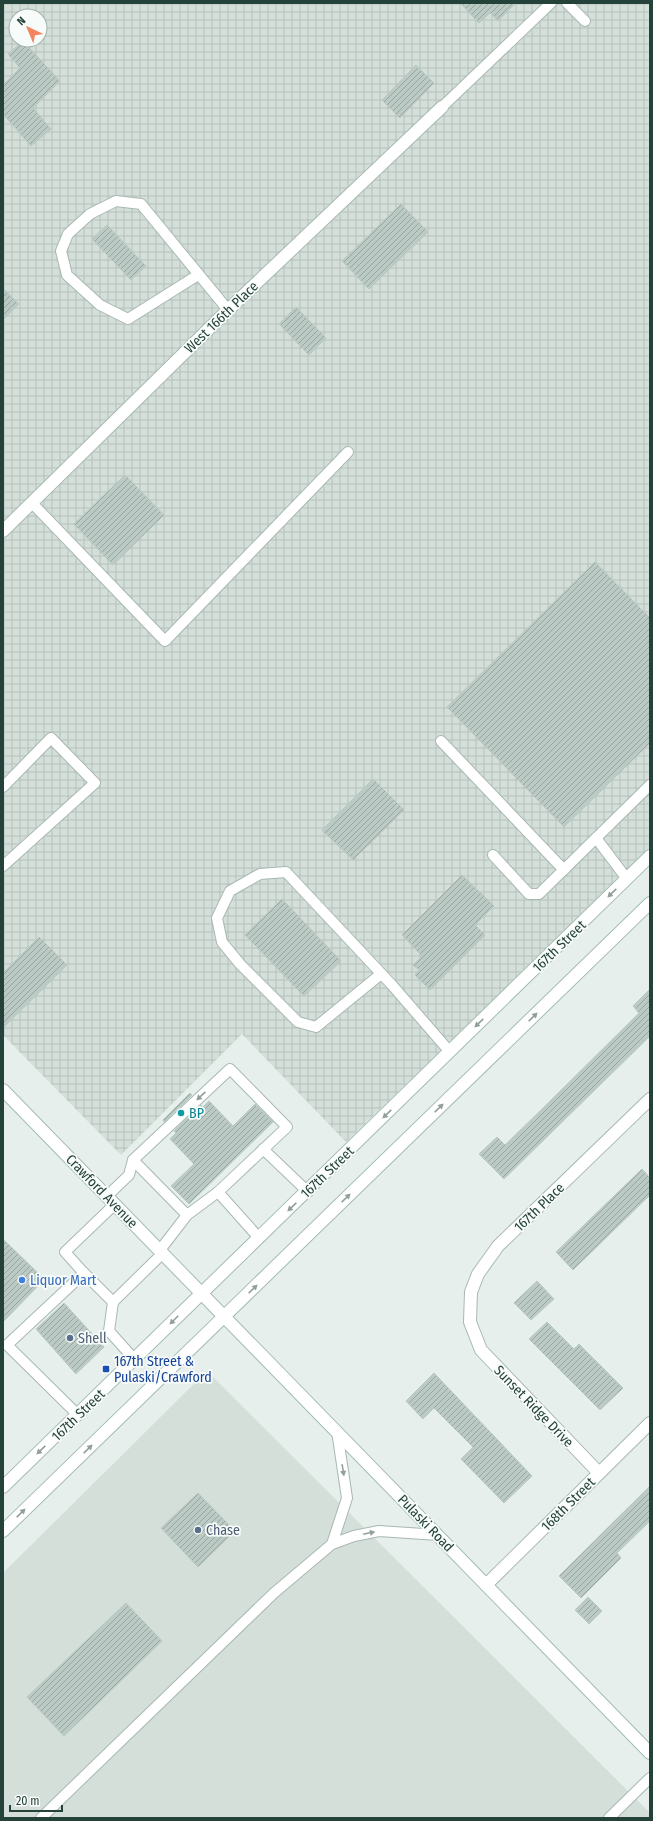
<svg xmlns="http://www.w3.org/2000/svg" width="653" height="1821" viewBox="0 0 653 1821" font-family="'Fira Sans Condensed',sans-serif">
<style>
.built{fill:#d4dfda}
.industrial{fill:url(#industrial-grid);fill-rule:evenodd}
.building{fill:url(#building-hatch);stroke:#b8c9c2}
.lines{fill:none;stroke-linecap:round;stroke-linejoin:round}
.lane-casing{stroke:#a8b8b2;stroke-width:12}
.street-casing{stroke:#a8b8b2;stroke-width:14}
.secondary-casing{stroke:#a4bbb3;stroke-width:14}
.lane{stroke:#fff;stroke-width:10}
.street{stroke:#fff;stroke-width:12}
.secondary{stroke:#fff;stroke-width:12}
.oneway{fill:#92a09c}
.culture-dot{fill:#0f9aa8;stroke:#f7fbf9;stroke-width:1.5}
.shop-dot{fill:#3f7fe0;stroke:#f7fbf9;stroke-width:1.5}
.service-dot{fill:#5c6f8a;stroke:#f7fbf9;stroke-width:1.5}
.transit-dot{fill:#1a4fb4;stroke:#f7fbf9;stroke-width:1.5}
.labels{text-anchor:middle;stroke-width:3.5;stroke-linejoin:round;paint-order:stroke}
.street-label{font-size:14px;fill:#24423a;stroke:#f7fbf9}
.culture-label{font-size:14px;fill:#0d838f;stroke:#f7fbf9;text-anchor:start}
.shop-label{font-size:14px;fill:#366cbe;stroke:#f7fbf9;text-anchor:start}
.service-label{font-size:14px;fill:#4e5e75;stroke:#f7fbf9;text-anchor:start}
.transit-label{font-size:14px;fill:#164399;stroke:#f7fbf9;text-anchor:start}
</style>
<defs>
<pattern id="industrial-grid" width="8" height="8" patternUnits="userSpaceOnUse"><rect width="8" height="8" fill="#d4dfda"/><path d="M0 4h8M4 0v8" fill="none" stroke="#b6c1bc"/></pattern>
<pattern id="building-hatch" width="6" height="6" patternUnits="userSpaceOnUse"><rect width="6" height="6" fill="#bbcac4"/><path d="M-1 1l2-2M0 6l6-6M5 7l2-2" fill="none" stroke="#98a6a0"/></pattern>
</defs>
<rect width="100%" height="100%" fill="#e6efeb"/>
<!-- built -->
<polygon class="built" points="207,1371 650,1813 650,1818 3,1818 3,1573"/>
<!-- industrial -->
<path class="industrial" d="M 3,3 L 650,3 L 650,848 L 346,1142 L 242,1034 L 121,1155 L 3,1035 ZM 16,16 L 40,16 L 40,40 L 16,40 Z"/>
<!-- building -->
<g class="building">
<polygon points="460,3 516,3 498,21 490,13 479,23"/>
<polygon points="23,41 60,81 33,108 51,129 31,146 3,114 3,85 20,68 8,54"/>
<polygon points="416,65 434,83 400,118 382,100"/>
<polygon points="401,204 428,232 369,289 342,261"/>
<polygon points="107,225 146,266 131,280 92,239"/>
<polygon points="3,288 19,304 3,320"/>
<polygon points="296,307 326,338 309,355 279,324"/>
<polygon points="125,475 164,515 113,565 74,524"/>
<polygon points="595,562 650,618 650,743 564,827 447,707"/>
<polygon points="373,779 404,810 353,860 322,830"/>
<polygon points="462,875 494,906 475,925 485,935 430,990 415,975 419,970 413,965 422,956 402,935"/>
<polygon points="282,899 341,961 304,996 245,935"/>
<polygon points="39,937 67,965 3,1028 3,973"/>
<polygon points="650,989 650,1036 504,1179 479,1154 497,1137 505,1145 542,1109 639,1013 633,1006"/>
<polygon points="190,1093 192,1095 164,1122 163,1120"/>
<polygon points="209,1101 233,1126 255,1104 273,1122 189,1204 171,1186 194,1164 170,1139 176,1133 174,1131 201,1105 203,1107"/>
<polygon points="642,1169 650,1178 650,1195 573,1270 556,1252"/>
<polygon points="3,1239 41,1276 40,1284 3,1322"/>
<polygon points="537,1281 554,1299 531,1320 514,1303"/>
<polygon points="64,1303 104,1347 76,1374 36,1329"/>
<polygon points="547,1322 574,1349 579,1344 623,1388 600,1410 529,1339"/>
<polygon points="434,1373 532,1476 504,1503 461,1459 473,1447 434,1408 423,1419 406,1401"/>
<polygon points="650,1486 650,1521 617,1553 621,1558 581,1598 559,1576"/>
<polygon points="198,1493 235,1531 198,1567 161,1528"/>
<polygon points="588,1597 602,1611 589,1624 575,1610"/>
<polygon points="126,1603 162,1641 64,1736 27,1697"/>
</g>
<g class="lines">
<!-- lane casing -->
<g class="lane-casing">
<g id="lane">
<polyline points="567,3 585,21"/>
<polyline points="442,107 551,3"/>
<polyline points="198,275 128,319 100,305 67,275 61,251 68,234 90,214 116,201 141,204 228,310"/>
<polyline points="32,503 165,641 348,452"/>
<polyline points="441,741 564,870"/>
<polyline points="3,787 51,738 95,783 3,866"/>
<polyline points="596,838 627,879"/>
<polyline points="493,855 529,894 539,894 650,785"/>
<polyline points="381,974 316,1027 298,1022 240,964 222,942 217,918 230,891 260,874 286,872 392,985 450,1052"/>
<polyline points="263,1149 308,1192"/>
<polyline points="133,1160 187,1215"/>
<polyline points="218,1192 259,1238"/>
<polyline points="107,1196 129,1175 133,1160 230,1069 287,1127 218,1192 187,1215 160,1250"/>
<polyline points="84,1273 113,1302 163,1253"/>
<polyline points="113,1302 109,1331 134,1359"/>
<polyline points="78,1415 7,1345 84,1273 65,1252 115,1204"/>
<polyline points="332,1544 347,1498 337,1431"/>
<polyline points="41,1818 274,1593 332,1544 354,1536 379,1531 438,1535"/>
<polyline points="609,1818 650,1778"/>
</g>
</g>
<!-- street casing -->
<g class="street-casing">
<g id="street">
<polyline points="3,531 228,310 442,107"/>
<polyline points="599,1473 481,1350 470,1322 471,1292 478,1274 498,1246 650,1099"/>
<polyline points="486,1585 650,1423"/>
</g>
</g>
<!-- secondary casing -->
<g class="secondary-casing">
<g id="secondary">
<polyline points="3,1090 650,1753"/>
<path d="M 3,1487 C 220,1278 435,1067 650,856"/>
<polyline points="3,1531 650,903"/>
</g>
</g>
<!-- lane -->
<use href="#lane" class="lane"/>
<!-- street -->
<use href="#street" class="street"/>
<!-- secondary -->
<use href="#secondary" class="secondary"/>
</g>
<!-- one-way arrows -->
<defs><path id="oneway-solid" d="M-6-.8H1V-3.2L6.5 0L1 3.2V.8H-6Z"/></defs>
<g class="oneway">
<use href="#oneway-solid" transform="translate(612 893) rotate(136)"/>
<use href="#oneway-solid" transform="translate(533 1017) rotate(-44)"/>
<use href="#oneway-solid" transform="translate(479 1023) rotate(136)"/>
<use href="#oneway-solid" transform="translate(201 1096) rotate(137)"/>
<use href="#oneway-solid" transform="translate(439 1108) rotate(-44)"/>
<use href="#oneway-solid" transform="translate(387 1114) rotate(136)"/>
<use href="#oneway-solid" transform="translate(346 1198) rotate(-44)"/>
<use href="#oneway-solid" transform="translate(292 1207) rotate(137)"/>
<use href="#oneway-solid" transform="translate(253 1289) rotate(-44)"/>
<use href="#oneway-solid" transform="translate(174 1320) rotate(135)"/>
<use href="#oneway-solid" transform="translate(88 1449) rotate(-44)"/>
<use href="#oneway-solid" transform="translate(41 1450) rotate(136)"/>
<use href="#oneway-solid" transform="translate(343 1470) rotate(81)"/>
<use href="#oneway-solid" transform="translate(21 1513) rotate(-44)"/>
<use href="#oneway-solid" transform="translate(369 1533) rotate(-12)"/>
</g>
<!-- markers -->
<circle class="culture-dot" cx="181" cy="1113" r="4"/>
<circle class="shop-dot" cx="22" cy="1280" r="4"/>
<g class="service-dot">
<circle cx="70" cy="1338" r="4"/>
<circle cx="198" cy="1530" r="4"/>
</g>
<rect class="transit-dot" x="102" y="1365" width="8" height="8" rx="2"/>
<g class="labels">
<!-- street labels -->
<g class="street-label">
<text transform="translate(221 317) rotate(-44)" y="5">West 166th Place</text>
<text transform="translate(559 946) rotate(-44)" y="5">167th Street</text>
<text transform="translate(327 1172) rotate(-44)" y="5">167th Street</text>
<text transform="translate(102 1191) rotate(46)" y="5">Crawford Avenue</text>
<text transform="translate(539 1207) rotate(-44)" y="5">167th Place</text>
<text transform="translate(534 1406) rotate(46)" y="5">Sunset Ridge Drive</text>
<text transform="translate(78 1415) rotate(-44)" y="5">167th Street</text>
<text transform="translate(568 1504) rotate(-45)" y="5">168th Street</text>
<text transform="translate(426 1523) rotate(46)" y="5">Pulaski Road</text>
</g>
<!-- culture labels -->
<g class="culture-label">
<text x="189" y="1118">BP</text>
</g>
<!-- shop labels -->
<g class="shop-label">
<text x="30" y="1285">Liquor Mart</text>
</g>
<!-- service labels -->
<g class="service-label">
<text x="78" y="1343">Shell</text>
<text x="206" y="1535">Chase</text>
</g>
<!-- transit labels -->
<g class="transit-label">
<text x="114" y="1366">167th Street &amp;<tspan x="114" dy="16">Pulaski/Crawford</tspan></text>
</g>
</g>
<!-- border -->
<rect width="653" height="1821" fill="none" stroke="#24423a" stroke-width="8"/>
<!-- north arrow -->
<g transform="translate(28 28) rotate(316)"><circle r="19" fill="#f7fbf9" stroke="#a3b1ad"/>
<path d="M0-3L7 15L0 10L-7 15Z" fill="#f4845f"/>
<text y="-6" font-size="11" font-weight="bold" text-anchor="middle" fill="#24423a">N</text>
</g>
<!-- scale -->
<path d="M10 1805v6h52v-6" fill="none" stroke="#24423a" stroke-width="2"/>
<text x="16" y="1805" font-size="12" fill="#24423a" stroke="#f7fbf9" stroke-width="3" paint-order="stroke">20 m</text>
</svg>
